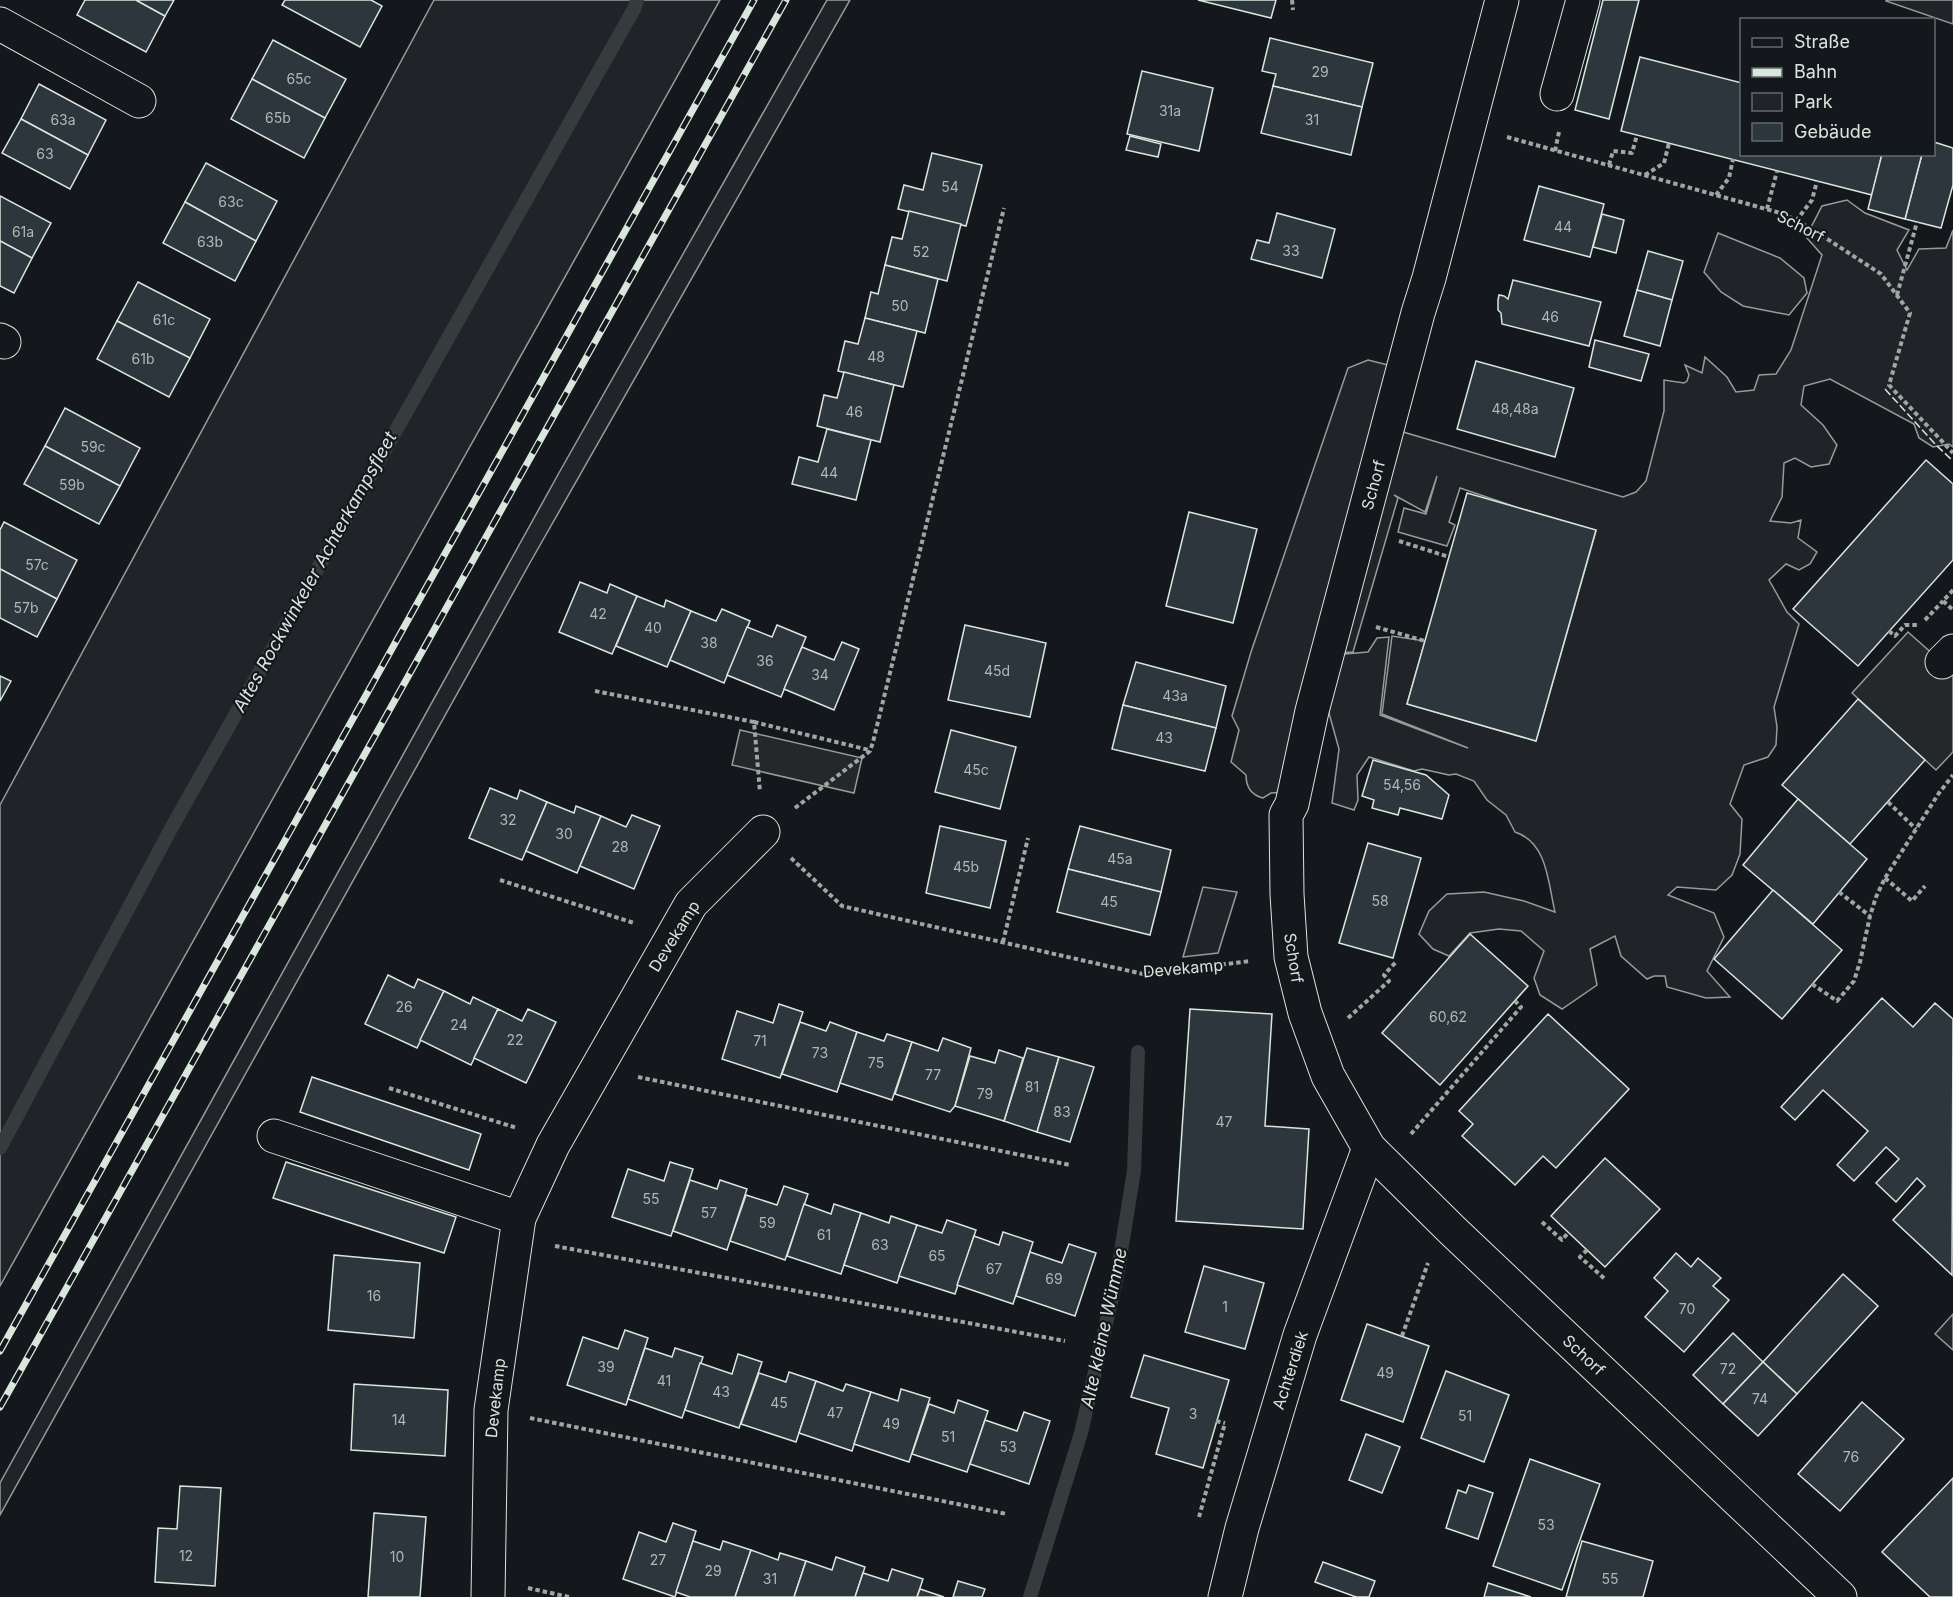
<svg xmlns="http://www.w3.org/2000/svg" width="1953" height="1597" viewBox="0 0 1953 1597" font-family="Inter,sans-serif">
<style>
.green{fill:#202428;stroke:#939e99;stroke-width:1.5}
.parking{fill:#24282b;stroke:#939e99;stroke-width:1.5}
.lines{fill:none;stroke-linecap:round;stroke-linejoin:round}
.stream{stroke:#363b3e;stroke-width:14}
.building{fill:#2c363c;stroke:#d8e6dc;stroke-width:1.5}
.minor-casing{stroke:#d8e6dc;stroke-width:35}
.path{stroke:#9da8a2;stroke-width:4;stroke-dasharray:4.5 3;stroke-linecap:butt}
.minor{stroke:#14181c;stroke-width:33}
.rail-casing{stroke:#d8e6dc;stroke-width:7}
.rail{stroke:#14181c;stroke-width:4.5;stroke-dasharray:14;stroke-linecap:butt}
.fence{stroke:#d8e6dc;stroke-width:1.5;stroke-dasharray:8 3;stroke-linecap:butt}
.labels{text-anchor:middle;stroke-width:4.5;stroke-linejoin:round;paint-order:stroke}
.number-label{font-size:14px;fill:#adbab4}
.street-label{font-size:16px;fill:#d8e6dc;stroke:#14181c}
.water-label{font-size:18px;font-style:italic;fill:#d8e6dc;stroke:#14181c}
</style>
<rect width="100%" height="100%" fill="#14181c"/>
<!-- green -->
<g class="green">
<polygon points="434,0 720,0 0,1286 0,805"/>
<polygon points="827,0 850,0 531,561 0,1515 0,1483 560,471"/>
<polygon points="1953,0 1953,24 1886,1 1886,0"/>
<path d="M 1847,200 L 1865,213 L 1909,230 L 1897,250 L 1907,270 L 1919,249 L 1946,248 L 1953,230 L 1953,447 L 1949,444 L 1933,447 L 1919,438 L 1914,424 L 1830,379 L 1804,386 L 1801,405 L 1823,425 L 1837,445 L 1829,464 L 1811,467 L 1795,458 L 1784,463 L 1782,497 L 1770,521 L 1791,523 L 1801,520 L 1798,538 L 1817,552 L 1810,564 L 1799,570 L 1786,564 L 1769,580 L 1787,612 L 1799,624 L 1774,707 L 1777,727 L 1776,745 L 1768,757 L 1744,765 L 1730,804 L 1742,819 L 1740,854 L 1732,875 L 1716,890 L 1677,887 L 1668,895 L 1714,913 L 1724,937 L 1707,971 L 1730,997 L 1706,998 L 1667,987 L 1665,976 L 1654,976 L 1647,979 L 1621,956 L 1615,936 L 1590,949 L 1597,985 L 1562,1009 L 1540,995 L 1534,978 L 1544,951 L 1521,931 L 1499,929 L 1470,933 L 1449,956 L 1433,949 L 1419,934 L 1429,911 L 1447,894 L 1484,892 L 1524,901 L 1555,912 C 1548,883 1548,843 1515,832 L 1506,815 L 1487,800 L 1474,781 L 1456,774 L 1449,775 L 1422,769 L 1414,771 L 1369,757 L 1357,775 L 1358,800 L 1354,810 L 1332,803 L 1339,749 L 1327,706 L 1333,655 L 1368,652 L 1377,638 L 1389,637 L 1380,715 L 1468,748 L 1382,714 L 1392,636 L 1425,641 L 1407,704 L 1536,741 L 1596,531 L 1519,508 L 1460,488 L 1449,522 L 1455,525 L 1447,546 L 1398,532 L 1404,508 L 1426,514 L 1437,476 L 1425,512 L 1394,495 L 1398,498 L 1353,652 L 1333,653 L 1393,429 L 1623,497 L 1636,492 L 1646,481 L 1664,411 L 1664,380 L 1684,383 L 1687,381 L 1689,375 L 1685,365 L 1702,373 L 1705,357 L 1727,377 L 1736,392 L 1754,390 L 1759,375 L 1776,374 L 1791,350 L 1822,255 L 1806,237 L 1822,206 Z"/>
<polygon points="1718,233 1780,258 1804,278 1807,293 1789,315 1743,306 1721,292 1704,272"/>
<path d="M 1368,360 L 1388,365 L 1287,792 L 1271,793 L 1263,798 C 1251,795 1246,787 1246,775 L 1231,762 L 1239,730 L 1232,716 L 1251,652 L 1348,368 Z"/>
<polygon points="1203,887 1237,892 1218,953 1183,957"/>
<polygon points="1953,1314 1953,1350 1935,1334"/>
</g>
<!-- parking -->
<g class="parking">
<polygon points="1908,632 1953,672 1953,752 1936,770 1852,693"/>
<polygon points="740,730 862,758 854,793 732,765"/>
</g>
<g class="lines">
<!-- stream -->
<g class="stream">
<polyline points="0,1148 173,825 634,9 637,0"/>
<polyline points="1030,1597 1081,1433 1117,1276 1134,1171 1138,1052"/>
</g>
</g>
<!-- building -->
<g class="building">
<polygon points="85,0 136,0 165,16 146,52 77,15"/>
<polygon points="136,0 174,0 165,16"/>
<polygon points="285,0 371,0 382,6 360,47 282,5"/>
<polygon points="1198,0 1276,0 1271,18"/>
<polygon points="1603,0 1639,0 1609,119 1575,110"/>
<polygon points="1270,38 1373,63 1362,107 1273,86 1276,74 1262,71"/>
<polygon points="273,40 346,79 325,118 252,79"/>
<polygon points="1640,57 1742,83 1742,154 1882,154 1872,195 1621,131"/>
<polygon points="1142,71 1213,88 1199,151 1127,134"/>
<polygon points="252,79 325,118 304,158 231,119"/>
<polygon points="39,84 106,120 88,155 21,119"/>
<polygon points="1273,86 1362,107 1351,155 1261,133"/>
<polygon points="21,119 88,155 70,189 2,153"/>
<polygon points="1130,136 1161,144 1158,157 1126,150"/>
<polygon points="1934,142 1953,148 1953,185 1941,228 1905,219 1922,154 1934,154"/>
<polygon points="932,153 982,165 966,226 898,209 904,185 923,190"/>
<polygon points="1882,154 1922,154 1905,219 1868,209"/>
<polygon points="206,163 277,201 256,241 185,202"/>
<polygon points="1539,186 1604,204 1590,257 1524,240"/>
<polygon points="0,196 51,223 32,258 0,241"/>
<polygon points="185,202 256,241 235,281 163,243"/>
<polygon points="909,211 961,224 947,281 885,265 892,237 902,239"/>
<polygon points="1277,213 1335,229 1322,278 1251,259 1257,240 1269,243"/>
<polygon points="1602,214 1624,220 1616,253 1593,247"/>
<polygon points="0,241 32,258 14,293 0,286"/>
<polygon points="1648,251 1683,261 1672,300 1637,290"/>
<polygon points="885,265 938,279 925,333 865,318 871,292 878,294"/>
<polygon points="1513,280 1601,302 1589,346 1502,324 1501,313 1498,310 1498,300 1499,295 1504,296 1508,299"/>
<polygon points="138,282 210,319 190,358 117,321"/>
<polygon points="1637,290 1672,300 1660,346 1624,336"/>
<polygon points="865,318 917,331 903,387 838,371 845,341 858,344"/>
<polygon points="117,321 190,358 169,397 97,359"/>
<polygon points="1595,340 1649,354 1641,381 1589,367"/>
<polygon points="1476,361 1574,388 1555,457 1457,429"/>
<polygon points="844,372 894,385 880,442 817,426 824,395 837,398"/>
<polygon points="65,408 140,448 120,486 45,446"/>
<polygon points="827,429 871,440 856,500 792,484 799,457 818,462"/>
<polygon points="45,446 120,486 99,524 24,484"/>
<polygon points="1926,460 1953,484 1953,560 1858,666 1793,609"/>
<polygon points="1467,493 1596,530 1536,741 1407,704"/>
<polygon points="1189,512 1257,529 1233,623 1166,606"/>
<polygon points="4,522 77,560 57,599 0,569 0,530"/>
<polygon points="0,569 57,599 37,637 0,618"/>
<polygon points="580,582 607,593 610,584 637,596 612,654 559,632"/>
<polygon points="637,596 664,607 666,600 691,611 667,667 616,646"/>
<polygon points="722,609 750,621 724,683 670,660 691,611 716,621"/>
<polygon points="777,625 806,637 781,697 727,675 747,627 772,637"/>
<polygon points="965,625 1046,643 1030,717 948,700"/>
<polygon points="842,642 859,649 834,710 784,689 802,647 834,660"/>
<polygon points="1136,662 1226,686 1216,728 1123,705"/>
<polygon points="0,676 11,681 0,701"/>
<polygon points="1858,699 1925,760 1850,844 1782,785"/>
<polygon points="1123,705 1216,728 1205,771 1112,749"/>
<polygon points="951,730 1016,747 1000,809 935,792"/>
<polygon points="1373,760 1426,775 1449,795 1442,819 1400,808 1398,815 1372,808 1374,800 1362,796"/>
<polygon points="490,788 517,799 520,790 547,802 522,860 469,838"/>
<polygon points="1798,799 1867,859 1813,924 1743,865"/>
<polygon points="547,802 574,813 576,806 601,816 577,873 526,851"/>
<polygon points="632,815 660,826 634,889 580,866 601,816 626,827"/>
<polygon points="940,826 1006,841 990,908 926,893"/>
<polygon points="1080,826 1171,850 1161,892 1068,869"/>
<polygon points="1368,843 1421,858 1393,958 1339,943"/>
<polygon points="1068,869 1161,892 1150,935 1057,912"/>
<polygon points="1773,890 1842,950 1782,1019 1714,959"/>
<polygon points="1470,934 1528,986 1440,1085 1382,1033"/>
<polygon points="388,975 414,988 418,979 444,991 417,1048 365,1024"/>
<polygon points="444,991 470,1004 473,997 498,1009 471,1065 420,1040"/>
<polygon points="1882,998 1913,1027 1935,1003 1953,1019 1952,1275 1893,1220 1925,1186 1917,1178 1896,1202 1876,1183 1899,1159 1886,1147 1854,1181 1837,1165 1868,1131 1823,1090 1795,1120 1781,1107"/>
<polygon points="779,1004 803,1012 780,1078 722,1059 737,1011 773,1023"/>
<polygon points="498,1009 522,1021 528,1009 556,1022 526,1083 474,1058"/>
<polygon points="1190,1009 1272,1014 1265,1126 1309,1129 1303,1229 1176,1221"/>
<polygon points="1548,1014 1629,1089 1556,1168 1543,1156 1515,1185 1462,1136 1473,1124 1459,1111"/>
<polygon points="800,1022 826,1031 830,1022 857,1032 837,1092 782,1074"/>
<polygon points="857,1032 884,1041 887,1034 912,1042 892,1100 840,1083"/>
<polygon points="943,1038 971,1048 955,1106 950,1112 895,1094 912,1042 938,1051"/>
<polygon points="1027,1048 1059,1057 1037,1132 1004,1121"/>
<polygon points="999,1050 1023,1058 1004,1121 955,1106 970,1056 995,1063"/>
<polygon points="1059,1057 1094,1067 1070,1142 1037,1132"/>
<polygon points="312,1077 481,1134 469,1170 300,1112"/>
<polygon points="1605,1158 1660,1209 1605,1267 1551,1216"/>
<polygon points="286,1162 456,1217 444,1253 273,1198"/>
<polygon points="670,1162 693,1169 671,1236 612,1217 628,1169 664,1181"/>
<polygon points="690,1180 717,1189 720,1180 747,1189 727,1250 673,1231"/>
<polygon points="784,1186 808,1194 785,1260 730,1241 746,1195 777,1205"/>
<polygon points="804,1204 831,1214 834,1204 861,1213 841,1274 787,1256"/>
<polygon points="861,1213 889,1223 891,1216 917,1225 897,1283 844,1265"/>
<polygon points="947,1220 976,1230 955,1294 899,1276 917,1225 942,1233"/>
<polygon points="1003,1232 1033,1242 1013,1304 957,1285 974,1236 999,1245"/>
<polygon points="1069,1244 1096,1253 1075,1316 1016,1296 1030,1252 1062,1263"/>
<polygon points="1676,1253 1691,1267 1698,1258 1721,1278 1713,1286 1729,1300 1684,1352 1645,1317 1668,1291 1654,1278"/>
<polygon points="334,1255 420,1263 414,1338 328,1330"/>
<polygon points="1204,1266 1264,1283 1245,1349 1185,1332"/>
<polygon points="1843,1274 1878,1306 1797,1394 1763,1362"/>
<polygon points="1367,1324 1429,1346 1403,1422 1341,1400"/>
<polygon points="625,1330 648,1338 626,1405 567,1385 583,1337 618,1349"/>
<polygon points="1733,1333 1763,1362 1723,1404 1693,1375"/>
<polygon points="645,1348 672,1357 675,1348 703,1357 682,1418 628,1399"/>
<polygon points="738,1354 762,1362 739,1428 685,1410 700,1363 732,1374"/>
<polygon points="1144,1355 1229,1380 1203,1468 1156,1454 1169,1408 1131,1397"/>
<polygon points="1763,1362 1797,1394 1758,1436 1723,1404"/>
<polygon points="1446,1371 1509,1395 1484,1462 1421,1438"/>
<polygon points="789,1372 816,1381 796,1442 741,1424 759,1373 786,1382"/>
<polygon points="816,1381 843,1391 846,1384 871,1392 852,1451 799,1433"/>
<polygon points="354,1384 448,1390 445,1456 351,1450"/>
<polygon points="901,1389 930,1398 909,1462 854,1444 871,1392 898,1401"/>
<polygon points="958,1400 988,1411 967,1472 912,1454 929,1404 954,1413"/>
<polygon points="1862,1402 1904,1439 1840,1511 1798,1474"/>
<polygon points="1024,1412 1050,1421 1029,1484 970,1464 985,1420 1017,1431"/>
<polygon points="1366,1434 1400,1447 1382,1493 1349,1480"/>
<polygon points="1530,1459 1600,1484 1562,1590 1493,1566"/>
<polygon points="1953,1478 1953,1597 1930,1597 1882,1552"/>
<polygon points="1469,1485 1493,1493 1478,1539 1446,1528 1458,1490 1466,1493"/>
<polygon points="180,1486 221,1488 215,1586 155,1582 158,1528 177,1529"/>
<polygon points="374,1513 426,1517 420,1597 368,1597"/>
<polygon points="673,1523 696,1531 675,1597 623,1579 639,1532 666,1542"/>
<polygon points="693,1541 720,1550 723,1541 751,1550 735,1597 690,1597 676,1592"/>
<polygon points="1582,1541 1653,1561 1643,1597 1566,1597"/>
<polygon points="751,1550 778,1560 780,1553 806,1561 794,1597 735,1597"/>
<polygon points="836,1557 865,1567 855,1597 794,1597 806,1561 832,1570"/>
<polygon points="1323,1562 1375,1581 1369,1597 1356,1597 1315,1582"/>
<polygon points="892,1569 923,1579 917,1597 855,1597 863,1573 888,1581"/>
<polygon points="958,1581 985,1589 982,1597 953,1597"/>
<polygon points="1488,1583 1531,1597 1484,1597"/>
<polygon points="920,1589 944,1597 917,1597"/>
</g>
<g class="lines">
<!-- minor casing -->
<g class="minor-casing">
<g id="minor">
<polyline points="1502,0 1429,278 1418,313 1312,711 1292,804 1286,815 1287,894 1291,957 1305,1013 1328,1076 1369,1148 1453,1231 1840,1597"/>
<polyline points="0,24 139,101"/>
<polyline points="1557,94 1583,0"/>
<polyline points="0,340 4,342"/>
<polyline points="1942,662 1953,651"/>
<polyline points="274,1136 519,1218"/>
<polyline points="488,1597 491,1410 519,1218 553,1145 691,904 763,832"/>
<polyline points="1225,1597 1242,1528 1300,1335 1369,1148"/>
</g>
</g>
<!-- path -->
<g class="path">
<polyline points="1292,0 1293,10"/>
<polyline points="1507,137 1784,214 1812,229 1881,274 1910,313 1889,385 1953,453"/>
<polyline points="1555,151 1559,132"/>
<polyline points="1609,165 1613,151 1632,153 1637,135"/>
<polyline points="1645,175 1664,163 1669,143"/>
<polyline points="1716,195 1729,178 1733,159"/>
<polyline points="1767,209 1777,171"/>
<polyline points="1796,221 1812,200 1817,181"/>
<polyline points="1897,295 1917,222"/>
<polyline points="1399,541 1449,557"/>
<polyline points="1953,590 1943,601 1953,610"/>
<polyline points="1925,620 1943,601"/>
<polyline points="1376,627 1425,641"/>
<polyline points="1889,631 1895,636 1905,625 1919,625"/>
<polyline points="595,691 754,722 760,792"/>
<polyline points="754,722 869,750"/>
<polyline points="1888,802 1916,829"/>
<polyline points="795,808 870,751 873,742 1004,208"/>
<polyline points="791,858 842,906 1143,974 1251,961"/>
<polyline points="1885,878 1912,901 1925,886"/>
<polyline points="500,880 634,923"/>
<polyline points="1839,892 1870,916"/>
<polyline points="1003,942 1028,838"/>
<polyline points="1812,984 1837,1001 1854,981 1860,962 1870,916 1876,897 1885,878 1939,793 1953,775"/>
<polyline points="1348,1018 1389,981 1384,975 1396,962"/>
<polyline points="638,1077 1070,1165"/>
<polyline points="389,1088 517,1128"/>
<polyline points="1411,1134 1521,1007 1515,1001"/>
<polyline points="1542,1222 1562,1240 1568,1233"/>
<polyline points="555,1246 1065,1341"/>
<polyline points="1587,1250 1580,1257 1606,1280"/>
<polyline points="1402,1336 1428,1263"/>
<polyline points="530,1418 1007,1514"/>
<polyline points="1216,1421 1225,1423"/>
<polyline points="1199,1517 1225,1423"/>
<polyline points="528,1588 569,1597"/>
</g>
<!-- minor -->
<use href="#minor" class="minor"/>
<!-- rail casing -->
<g class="rail-casing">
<g id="rail">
<polyline points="0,1351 754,0"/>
<polyline points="0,1407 786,0"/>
</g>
</g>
<!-- rail -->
<use href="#rail" class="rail"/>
<!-- fence -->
<polyline class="fence" points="1885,389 1936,445 1953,461"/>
</g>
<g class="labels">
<!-- number labels -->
<g class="number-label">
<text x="1320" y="77">29</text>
<text x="299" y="84">65c</text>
<text x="1170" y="116">31a</text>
<text x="278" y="123">65b</text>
<text x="63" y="125">63a</text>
<text x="1312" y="125">31</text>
<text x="45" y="159">63</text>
<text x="950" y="192">54</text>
<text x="231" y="207">63c</text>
<text x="1563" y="232">44</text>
<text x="23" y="237">61a</text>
<text x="210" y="247">63b</text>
<text x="1291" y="256">33</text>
<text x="921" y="257">52</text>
<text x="900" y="311">50</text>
<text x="1550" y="322">46</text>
<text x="164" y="325">61c</text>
<text x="876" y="362">48</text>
<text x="143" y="364">61b</text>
<text x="1515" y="414">48,48a</text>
<text x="854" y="417">46</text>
<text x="93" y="452">59c</text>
<text x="829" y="478">44</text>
<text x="72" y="490">59b</text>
<text x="37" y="570">57c</text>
<text x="26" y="613">57b</text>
<text x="598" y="619">42</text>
<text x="653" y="633">40</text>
<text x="709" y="648">38</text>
<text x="765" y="666">36</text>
<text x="997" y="676">45d</text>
<text x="820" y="680">34</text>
<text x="1175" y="701">43a</text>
<text x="1164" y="743">43</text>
<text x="976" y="775">45c</text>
<text x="1402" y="790">54,56</text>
<text x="508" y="825">32</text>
<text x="564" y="839">30</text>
<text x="620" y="852">28</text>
<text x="1120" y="864">45a</text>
<text x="966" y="872">45b</text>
<text x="1380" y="906">58</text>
<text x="1109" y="907">45</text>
<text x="404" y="1012">26</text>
<text x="1448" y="1022">60,62</text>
<text x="459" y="1030">24</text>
<text x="515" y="1045">22</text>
<text x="760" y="1046">71</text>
<text x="820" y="1058">73</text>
<text x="876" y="1068">75</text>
<text x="933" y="1080">77</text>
<text x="1032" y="1092">81</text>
<text x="985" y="1099">79</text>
<text x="1062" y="1117">83</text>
<text x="1224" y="1127">47</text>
<text x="651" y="1204">55</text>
<text x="709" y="1218">57</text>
<text x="767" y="1228">59</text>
<text x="824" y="1240">61</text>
<text x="880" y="1250">63</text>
<text x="937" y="1261">65</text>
<text x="994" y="1274">67</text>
<text x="1054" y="1284">69</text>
<text x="374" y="1301">16</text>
<text x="1225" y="1312">1</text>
<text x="1687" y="1314">70</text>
<text x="606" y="1372">39</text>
<text x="1728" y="1374">72</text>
<text x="1385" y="1378">49</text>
<text x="664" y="1386">41</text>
<text x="721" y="1397">43</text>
<text x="1760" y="1404">74</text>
<text x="779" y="1408">45</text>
<text x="835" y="1418">47</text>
<text x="1193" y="1419">3</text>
<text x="1465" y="1421">51</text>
<text x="399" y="1425">14</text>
<text x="891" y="1429">49</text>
<text x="948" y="1442">51</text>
<text x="1008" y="1452">53</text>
<text x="1851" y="1462">76</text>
<text x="1546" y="1530">53</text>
<text x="186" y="1561">12</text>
<text x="397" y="1562">10</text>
<text x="658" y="1565">27</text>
<text x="713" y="1576">29</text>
<text x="770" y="1584">31</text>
<text x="1610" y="1584">55</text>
</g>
<!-- street labels -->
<g class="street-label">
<text transform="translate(1801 226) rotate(27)" y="6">Schorf</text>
<text transform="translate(1373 485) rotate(-75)" y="6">Schorf</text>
<text transform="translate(674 936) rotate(-58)" y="6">Devekamp</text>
<text transform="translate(1294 958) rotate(81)" y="6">Schorf</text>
<text transform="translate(1183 968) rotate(-5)" y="6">Devekamp</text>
<text transform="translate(1584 1355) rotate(43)" y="6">Schorf</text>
<text transform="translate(1290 1370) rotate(-72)" y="6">Achterdiek</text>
<text transform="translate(495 1398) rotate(-84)" y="6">Devekamp</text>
</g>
<!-- water labels -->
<g class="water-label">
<text transform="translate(315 572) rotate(-61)" y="6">Altes Rockwinkeler Achterkampsfleet</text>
<text transform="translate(1104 1328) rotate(-78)" y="6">Alte kleine Wümme</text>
</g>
</g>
<!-- legend -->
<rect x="1740" y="18" width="195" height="138" fill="#14181c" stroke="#626a69" stroke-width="1.5"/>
<rect x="1752" y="38" width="30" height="9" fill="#14181c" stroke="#626a69" stroke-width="1.5"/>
<text x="1794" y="48" font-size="18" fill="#d8e6dc">Straße</text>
<rect x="1752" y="68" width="30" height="9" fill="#d8e6dc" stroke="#626a69" stroke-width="1.5"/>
<text x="1794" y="78" font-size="18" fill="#d8e6dc">Bahn</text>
<rect x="1752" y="93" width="30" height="18" fill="#202428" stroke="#626a69" stroke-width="1.5"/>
<text x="1794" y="108" font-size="18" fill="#d8e6dc">Park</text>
<rect x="1752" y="123" width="30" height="18" fill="#2c363c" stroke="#626a69" stroke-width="1.5"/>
<text x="1794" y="138" font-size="18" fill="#d8e6dc">Gebäude</text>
</svg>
